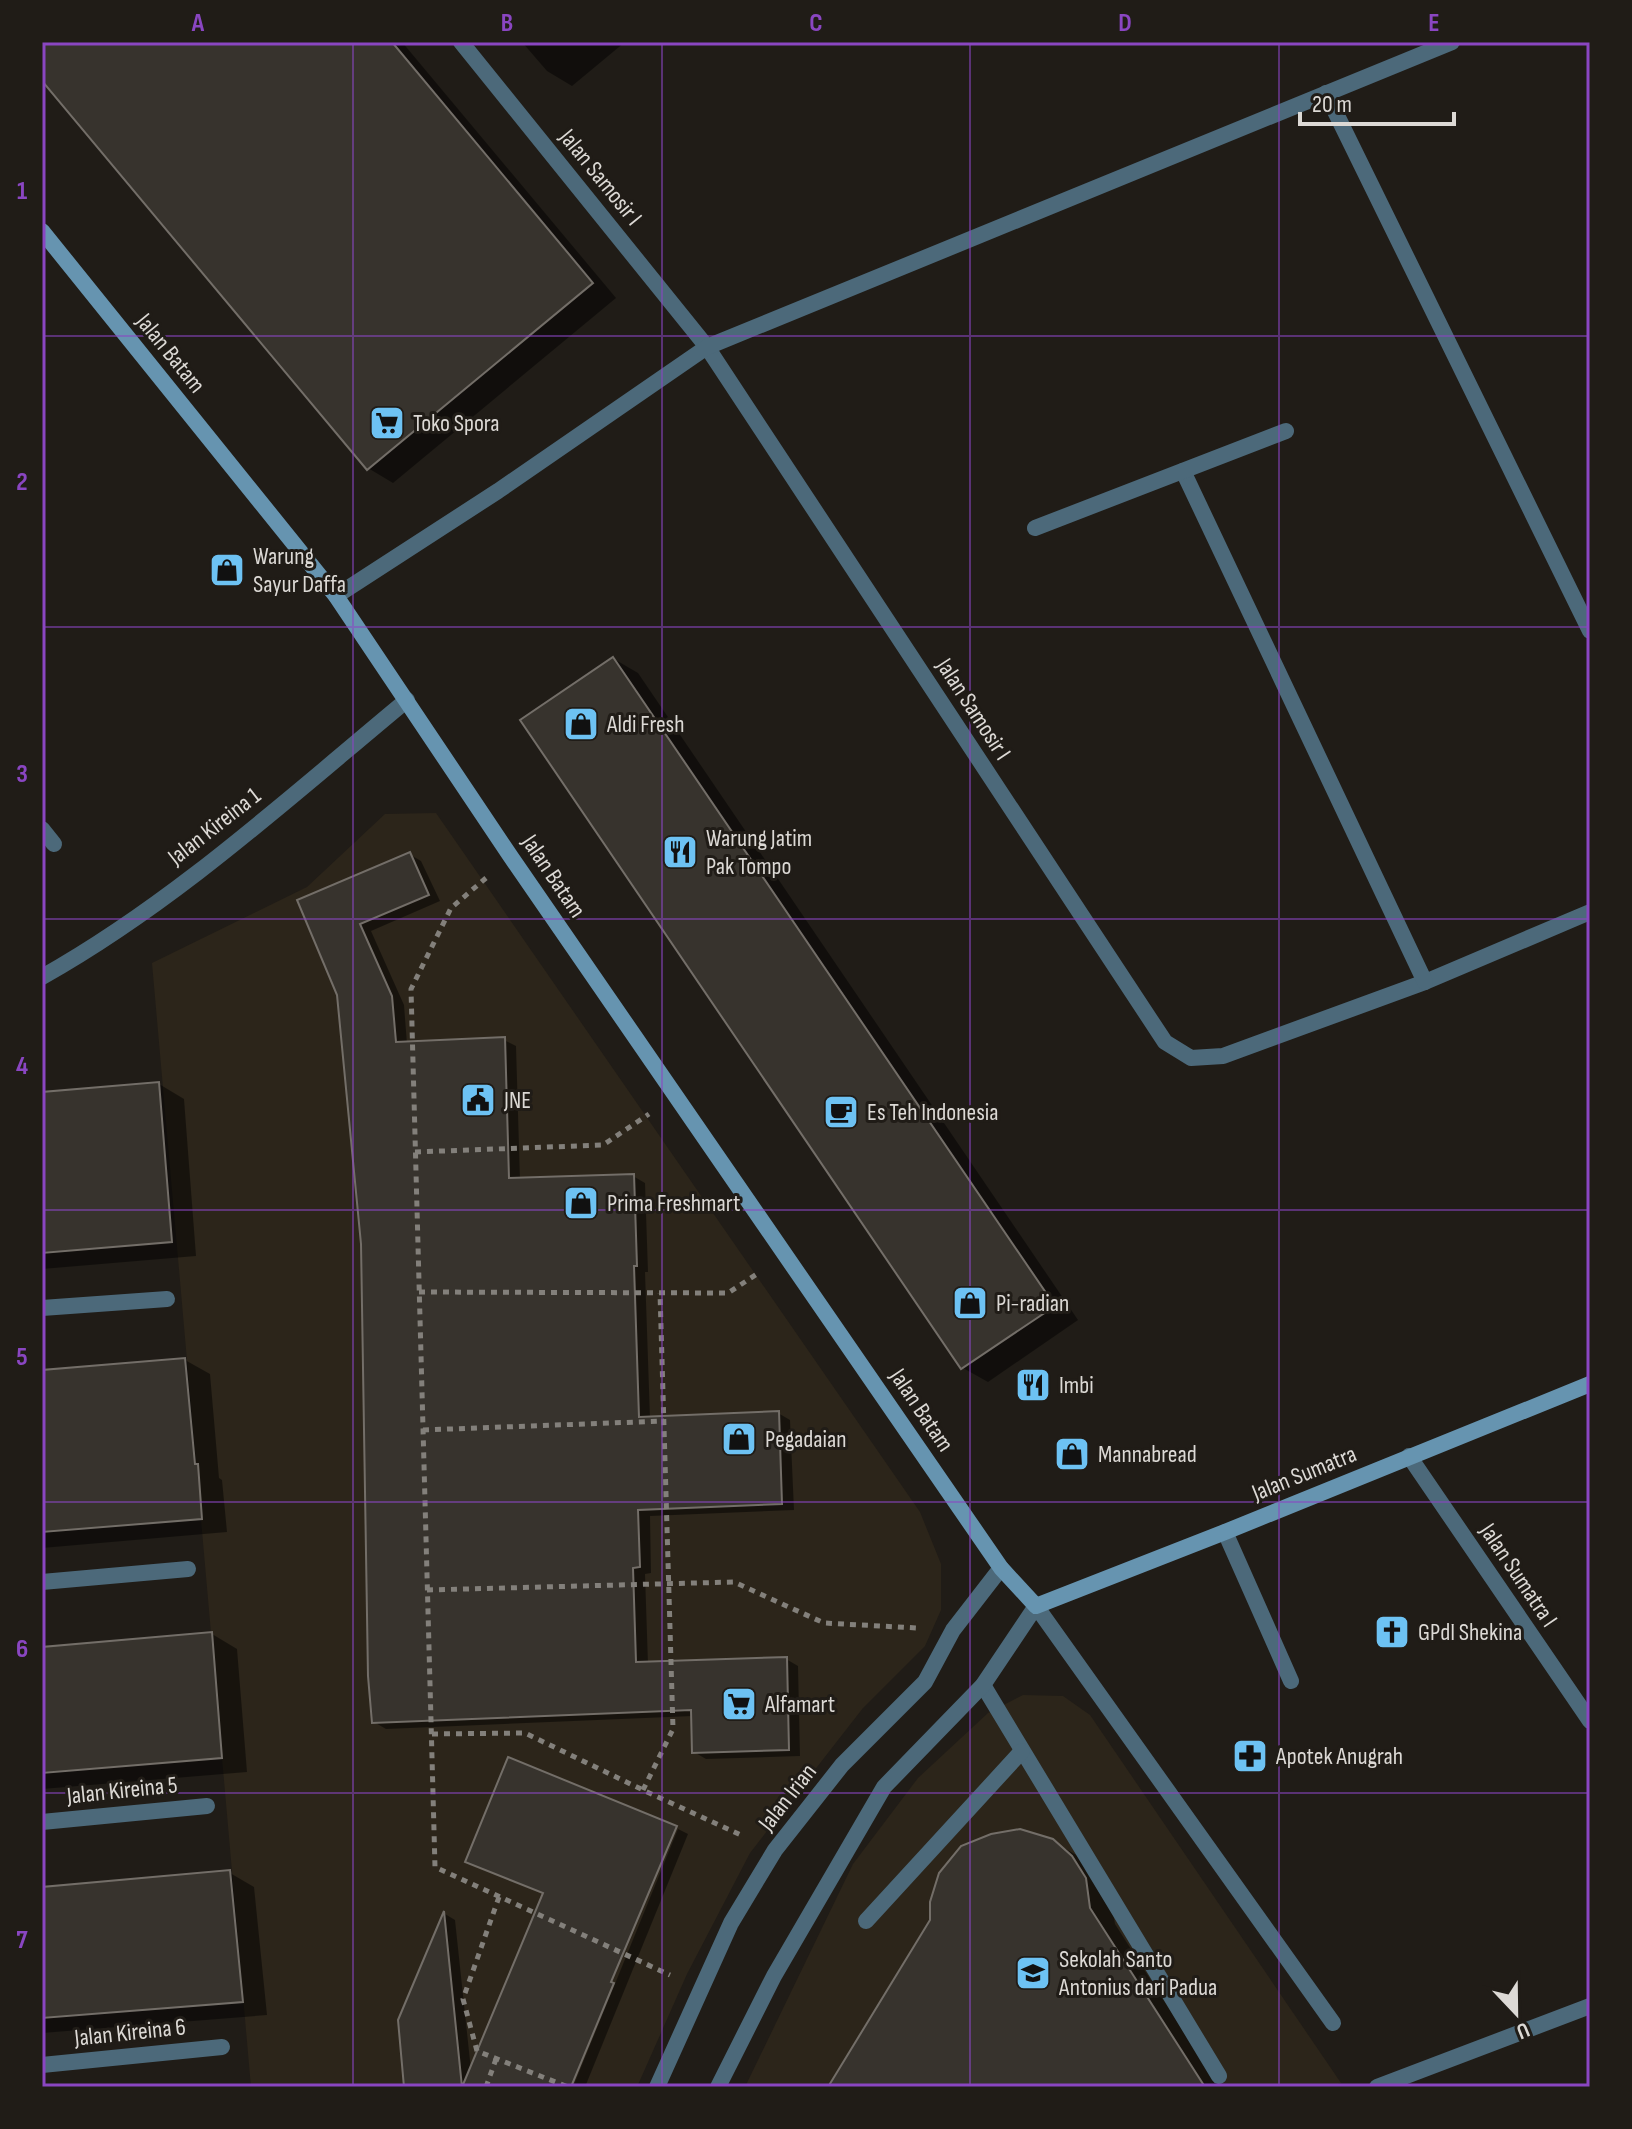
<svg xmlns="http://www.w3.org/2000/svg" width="1632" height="2129" viewBox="0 0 1632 2129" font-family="'Sofia Sans Condensed',sans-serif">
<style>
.built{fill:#2c251a}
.shadow{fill:#0007}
.building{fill:#37332d;stroke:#736e68;stroke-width:2}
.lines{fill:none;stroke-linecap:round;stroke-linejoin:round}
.path{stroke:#83807b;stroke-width:5;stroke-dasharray:6 6;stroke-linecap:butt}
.lane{stroke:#4c697a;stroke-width:16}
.street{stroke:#4c697a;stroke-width:16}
.secondary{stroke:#6694b0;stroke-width:16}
.grid{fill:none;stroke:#8a46c2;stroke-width:2;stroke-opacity:0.55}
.labels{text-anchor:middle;stroke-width:6;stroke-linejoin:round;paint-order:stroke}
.street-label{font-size:24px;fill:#dcd9d5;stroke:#201c17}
.poi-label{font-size:24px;fill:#dcd9d5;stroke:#201c17;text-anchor:start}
.neatline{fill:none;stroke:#8a46c2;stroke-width:3}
.grid-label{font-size:26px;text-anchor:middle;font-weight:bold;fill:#8a46c2}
</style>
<rect width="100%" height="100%" fill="#201c17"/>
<!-- built -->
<g class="built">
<polygon points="436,813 920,1512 941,1564 941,1610 925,1646 863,1708 750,1853 687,1974 637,2087 251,2087 152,963 307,887 385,814"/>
<polygon points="1023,1695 1063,1696 1090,1715 1341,2083 1329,2087 745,2087 853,1864 918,1778 988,1713"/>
</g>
<!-- shadow -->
<g class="shadow">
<polygon points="42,42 402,42 616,298 393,483 368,468 42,78"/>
<polygon points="522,42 625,42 572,86 547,71"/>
<polygon points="614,659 638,673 1078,1320 988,1382 963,1368"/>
<polygon points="409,854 421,861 440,901 371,931 404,1005 407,1044 504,1040 516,1046 520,1180 633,1176 645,1183 648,1272 645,1272 650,1418 778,1413 790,1420 794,1510 650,1516 651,1573 645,1574 648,1664 786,1659 798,1666 800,1756 706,1759 694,1752 693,1716 386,1729 374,1722 363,1244 339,994 300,901"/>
<polygon points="159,1084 184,1099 196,1256 42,1269 42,1094"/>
<polygon points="185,1360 210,1374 219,1478 222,1480 227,1532 42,1548 42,1372"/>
<polygon points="212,1634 237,1649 247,1772 42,1789 42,1649"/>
<polygon points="674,1827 569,2087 406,2087 400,2020 445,1914 455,1920 471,2070 545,1894 479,1867"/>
<polygon points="678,1829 688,1834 585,2087 573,2087"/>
<polygon points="1052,1841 1078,1856 1110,1894 1115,1924 1219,2087 831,2087"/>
<polygon points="230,1873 254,1887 267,2015 42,2033 42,1889"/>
</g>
<!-- building -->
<g class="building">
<polygon points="42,42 392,42 593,283 367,470 42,81"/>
<polygon points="613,657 1055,1306 961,1369 520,720"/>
<polygon points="410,852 429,895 360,924 392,996 396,1042 505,1037 509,1178 634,1174 637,1266 634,1266 639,1417 779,1411 782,1504 638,1510 640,1567 633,1568 636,1662 787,1657 789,1750 692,1753 691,1710 372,1723 368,1676 361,1244 337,995 297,900"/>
<polygon points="159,1082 172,1242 42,1253 42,1092"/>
<polygon points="185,1358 195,1464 198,1464 202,1519 42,1532 42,1370"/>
<polygon points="212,1632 222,1758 42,1773 42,1647"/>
<polygon points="508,1757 677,1826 611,1982 614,1983 571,2087 404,2087 398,2020 444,1911 462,2087 543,1893 465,1862"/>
<polygon points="1020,1829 1053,1839 1072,1856 1086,1878 1090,1908 1205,2087 828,2087 930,1920 930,1902 939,1873 961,1846 991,1834"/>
<polygon points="230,1870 243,2002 42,2018 42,1887"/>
</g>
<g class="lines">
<!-- path -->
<g class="path">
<polyline points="486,878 451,908 411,989 435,1867 670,1975"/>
<polyline points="415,1152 603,1145 649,1114"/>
<polyline points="419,1292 728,1293 757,1274"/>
<polyline points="423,1430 664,1421"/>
<polyline points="427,1590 734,1582 824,1623 917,1628"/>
<polyline points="432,1734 525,1733 643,1790 743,1836"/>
<polyline points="643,1790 673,1729 660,1293"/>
<polyline points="499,1897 463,1999 477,2051 568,2087"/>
<polyline points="486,2087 496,2059"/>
</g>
<!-- lane -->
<g class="lane">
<polyline points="1225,1532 1291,1681"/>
<polyline points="983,1685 1219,2076"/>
<polyline points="866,1921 1022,1751"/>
<polyline points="1377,2087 1590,2006"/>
</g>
<!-- street -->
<g class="street">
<polyline points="461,42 707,347 1165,1042 1191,1058 1223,1056 1425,982 1590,912"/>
<polyline points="1326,93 1590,631"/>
<polyline points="1183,471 1425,982"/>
<polyline points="1035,528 1286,431"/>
<polyline points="336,596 498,491 707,347 1452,42"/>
<polyline points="42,829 54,844"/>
<path d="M 42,977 C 174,903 291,796 407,700"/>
<polyline points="42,1308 167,1299"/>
<polyline points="1409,1456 1590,1721"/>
<polyline points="42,1582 188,1569"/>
<polyline points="42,1822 207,1806"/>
<polyline points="42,2065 222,2047"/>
<polyline points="657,2087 731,1923 775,1850 842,1765 925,1682 953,1630 1001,1568"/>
<polyline points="718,2087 774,1976 884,1787 983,1685 1036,1606 1333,2023"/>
</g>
<!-- secondary -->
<polyline class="secondary" points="42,231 336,596 511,857 1001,1568 1036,1606 1225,1532 1590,1384"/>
</g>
<!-- grid -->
<path class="grid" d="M 353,42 L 353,2087M 662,42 L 662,2087M 970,42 L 970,2087M 1279,42 L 1279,2087M 42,336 L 1590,336M 42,627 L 1590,627M 42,919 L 1590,919M 42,1210 L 1590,1210M 42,1502 L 1590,1502M 42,1793 L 1590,1793"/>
<!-- icons -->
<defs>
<g id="supermarket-square" transform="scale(1.8)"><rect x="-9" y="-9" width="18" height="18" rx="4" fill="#6dc2f3" stroke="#201c17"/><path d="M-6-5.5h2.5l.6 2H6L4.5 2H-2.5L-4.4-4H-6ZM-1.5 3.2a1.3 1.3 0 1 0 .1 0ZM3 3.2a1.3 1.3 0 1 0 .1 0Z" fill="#111"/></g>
<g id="shop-square" transform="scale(1.8)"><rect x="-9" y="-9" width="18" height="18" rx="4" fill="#6dc2f3" stroke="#201c17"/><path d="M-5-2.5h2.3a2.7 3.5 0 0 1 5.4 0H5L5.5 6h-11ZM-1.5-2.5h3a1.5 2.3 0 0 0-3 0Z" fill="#111"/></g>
<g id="restaurant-square" transform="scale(1.8)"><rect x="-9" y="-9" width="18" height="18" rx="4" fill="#6dc2f3" stroke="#201c17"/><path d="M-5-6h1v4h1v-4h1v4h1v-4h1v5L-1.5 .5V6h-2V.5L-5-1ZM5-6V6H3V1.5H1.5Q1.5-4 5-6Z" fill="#111"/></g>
<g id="civic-square" transform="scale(1.8)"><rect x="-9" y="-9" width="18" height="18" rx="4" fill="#6dc2f3" stroke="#201c17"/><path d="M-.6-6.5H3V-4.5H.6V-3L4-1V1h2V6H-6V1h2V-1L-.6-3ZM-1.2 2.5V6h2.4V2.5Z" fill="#111"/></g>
<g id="cafe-square" transform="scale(1.8)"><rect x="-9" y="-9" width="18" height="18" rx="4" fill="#6dc2f3" stroke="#201c17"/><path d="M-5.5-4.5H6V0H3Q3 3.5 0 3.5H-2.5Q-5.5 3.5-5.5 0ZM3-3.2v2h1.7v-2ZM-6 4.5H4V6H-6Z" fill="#111"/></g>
<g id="church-square" transform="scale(1.8)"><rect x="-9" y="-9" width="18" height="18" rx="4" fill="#6dc2f3" stroke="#201c17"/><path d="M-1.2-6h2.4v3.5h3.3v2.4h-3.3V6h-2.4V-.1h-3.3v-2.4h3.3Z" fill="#111"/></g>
<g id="pharmacy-square" transform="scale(1.8)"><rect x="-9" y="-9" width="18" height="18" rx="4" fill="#6dc2f3" stroke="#201c17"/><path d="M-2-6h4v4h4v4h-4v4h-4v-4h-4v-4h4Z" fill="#111"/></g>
<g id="school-square" transform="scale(1.8)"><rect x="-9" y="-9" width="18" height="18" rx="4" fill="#6dc2f3" stroke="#201c17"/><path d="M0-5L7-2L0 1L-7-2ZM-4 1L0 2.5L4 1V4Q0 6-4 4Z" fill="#111"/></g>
</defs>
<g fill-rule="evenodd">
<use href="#supermarket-square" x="387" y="423"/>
<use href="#shop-square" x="227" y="570"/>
<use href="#shop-square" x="581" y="724"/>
<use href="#restaurant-square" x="680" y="852"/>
<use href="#civic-square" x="478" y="1100"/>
<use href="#cafe-square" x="841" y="1112"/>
<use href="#shop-square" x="581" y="1203"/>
<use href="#shop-square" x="970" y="1303"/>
<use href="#restaurant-square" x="1033" y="1385"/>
<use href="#shop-square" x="739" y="1439"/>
<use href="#shop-square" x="1072" y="1454"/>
<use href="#church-square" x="1392" y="1632"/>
<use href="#supermarket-square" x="739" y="1704"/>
<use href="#pharmacy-square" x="1250" y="1756"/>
<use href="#school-square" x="1033" y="1973"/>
</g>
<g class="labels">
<!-- street labels -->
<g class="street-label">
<text transform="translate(601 177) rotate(51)" y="8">Jalan Samosir I</text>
<text transform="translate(171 353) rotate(51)" y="8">Jalan Batam</text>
<text transform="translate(974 709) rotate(57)" y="8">Jalan Samosir I</text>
<text transform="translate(214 826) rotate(-38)" y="8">Jalan Kireina 1</text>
<text transform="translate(554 876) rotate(56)" y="8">Jalan Batam</text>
<text transform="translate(922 1410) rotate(56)" y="8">Jalan Batam</text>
<text transform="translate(1304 1473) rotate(-22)" y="8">Jalan Sumatra</text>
<text transform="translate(1519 1575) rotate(56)" y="8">Jalan Sumatra I</text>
<text transform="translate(122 1790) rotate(-6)" y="8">Jalan Kireina 5</text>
<text transform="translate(787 1797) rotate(-52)" y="8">Jalan Irian</text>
<text transform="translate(130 2032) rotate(-6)" y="8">Jalan Kireina 6</text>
</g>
<!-- poi labels -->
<g class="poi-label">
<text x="413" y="431">Toko Spora</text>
<text x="253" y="564">Warung<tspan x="253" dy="28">Sayur Daffa</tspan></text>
<text x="607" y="732">Aldi Fresh</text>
<text x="706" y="846">Warung Jatim<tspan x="706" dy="28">Pak Tompo</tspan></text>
<text x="504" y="1108">JNE</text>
<text x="867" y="1120">Es Teh Indonesia</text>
<text x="607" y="1211">Prima Freshmart</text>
<text x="996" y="1311">Pi-radian</text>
<text x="1059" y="1393">Imbi</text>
<text x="765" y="1447">Pegadaian</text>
<text x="1098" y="1462">Mannabread</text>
<text x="1418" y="1640">GPdI Shekina</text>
<text x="765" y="1712">Alfamart</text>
<text x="1276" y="1764">Apotek Anugrah</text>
<text x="1059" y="1967">Sekolah Santo<tspan x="1059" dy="28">Antonius dari Padua</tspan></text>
</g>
</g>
<!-- border -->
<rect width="1632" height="2129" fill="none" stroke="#201c17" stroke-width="88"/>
<!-- north arrow -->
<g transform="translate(1516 2013) rotate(158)" stroke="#201c17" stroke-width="6" paint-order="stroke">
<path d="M0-6L14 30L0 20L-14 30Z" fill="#dcd9d5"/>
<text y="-12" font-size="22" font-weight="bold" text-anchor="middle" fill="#dcd9d5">U</text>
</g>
<!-- scale -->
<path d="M1300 112v12h154v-12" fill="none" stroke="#dcd9d5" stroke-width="4"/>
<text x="1312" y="112" font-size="24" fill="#dcd9d5" stroke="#201c17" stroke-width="6" paint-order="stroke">20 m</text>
<rect x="44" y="44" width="1544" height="2041" class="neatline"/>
<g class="grid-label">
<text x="198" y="31">A</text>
<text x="507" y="31">B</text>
<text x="816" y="31">C</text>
<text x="1125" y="31">D</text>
<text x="1434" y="31">E</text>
<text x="22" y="199">1</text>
<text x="22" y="490">2</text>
<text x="22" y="782">3</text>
<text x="22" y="1074">4</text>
<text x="22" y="1365">5</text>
<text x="22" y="1657">6</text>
<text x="22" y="1948">7</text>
</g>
</svg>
